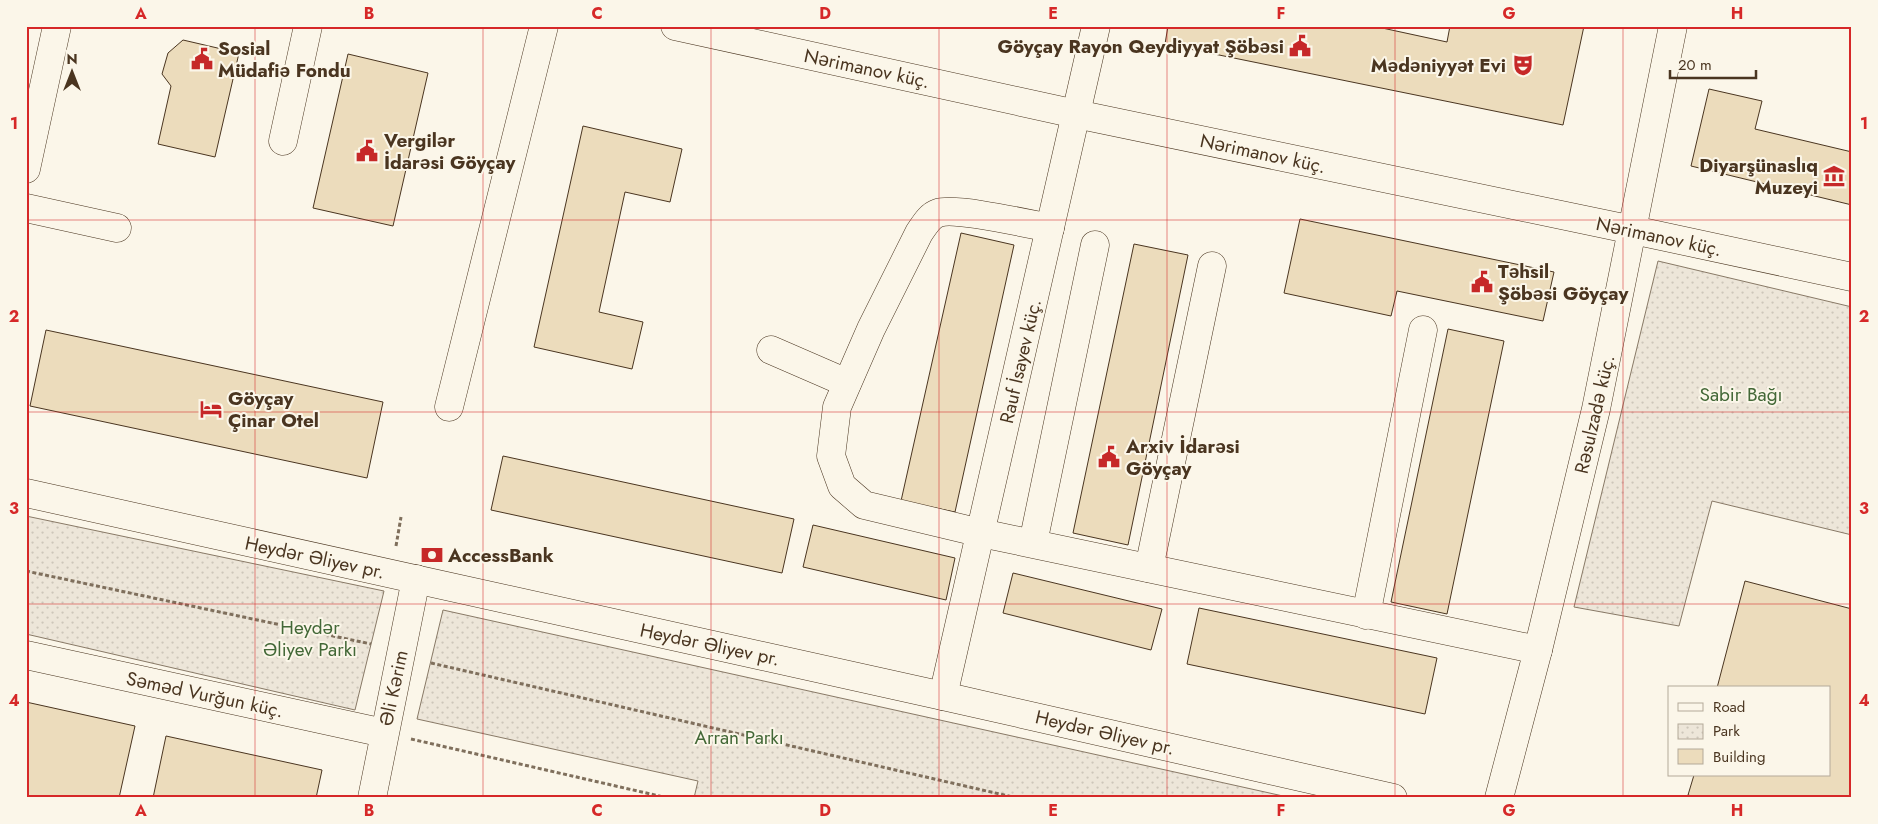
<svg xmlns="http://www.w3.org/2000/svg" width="1878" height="824" viewBox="0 0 1878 824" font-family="Jost,sans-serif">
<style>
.park{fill:url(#park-dots);stroke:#887966}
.building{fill:#ecdcbc;stroke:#4a3520}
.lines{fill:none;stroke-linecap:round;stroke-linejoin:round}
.minor-casing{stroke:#4a3520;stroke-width:29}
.major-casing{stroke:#4a3520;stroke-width:29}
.path{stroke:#7f6f5c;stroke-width:3;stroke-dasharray:4 2.5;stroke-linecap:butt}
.minor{stroke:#fbf6e9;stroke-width:28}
.major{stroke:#fbf6e9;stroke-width:28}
.grid{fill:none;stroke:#d62828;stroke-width:1;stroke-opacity:0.55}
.labels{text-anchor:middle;stroke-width:4;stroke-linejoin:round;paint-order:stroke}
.poi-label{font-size:19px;font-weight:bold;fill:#4a3520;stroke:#fbf6e9;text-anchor:start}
.street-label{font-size:19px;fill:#4a3520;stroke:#fbf6e9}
.park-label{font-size:19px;fill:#436837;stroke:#fbf6e9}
.neatline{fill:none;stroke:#d62828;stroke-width:2}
.grid-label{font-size:16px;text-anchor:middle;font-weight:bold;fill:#d62828}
</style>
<defs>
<pattern id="park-dots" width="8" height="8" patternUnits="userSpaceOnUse" patternTransform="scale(1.25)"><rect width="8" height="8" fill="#ede6d9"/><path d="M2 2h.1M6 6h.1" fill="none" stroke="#cdc6ba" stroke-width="1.8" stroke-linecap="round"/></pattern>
</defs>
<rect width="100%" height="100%" fill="#fbf6e9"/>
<!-- park -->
<g class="park">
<polygon points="1658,261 1852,307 1852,535 1712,501 1679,626 1574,607"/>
<polygon points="26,516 384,591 355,710 26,634"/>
<polygon points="443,610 1292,798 694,798 698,781 417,719"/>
</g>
<!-- building -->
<g class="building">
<polygon points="1168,26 1373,26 1447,42 1450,26 1584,26 1563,125 1165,44"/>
<polygon points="183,40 239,53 215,157 158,144 171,86 162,74 168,53"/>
<polygon points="348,54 428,73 393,226 313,208"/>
<polygon points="1709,89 1762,101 1755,129 1852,152 1852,205 1691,166"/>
<polygon points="583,126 682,149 670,202 625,192 599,312 643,322 632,369 534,347"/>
<polygon points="1300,219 1554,272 1543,321 1397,291 1391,316 1284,293"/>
<polygon points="961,233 1014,245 955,512 901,501"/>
<polygon points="1134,244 1188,255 1128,545 1073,533"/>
<polygon points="1448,329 1504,341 1447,614 1391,602"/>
<polygon points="46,330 383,402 367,478 30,406"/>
<polygon points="503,456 794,519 782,573 491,510"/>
<polygon points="813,525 955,558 946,600 803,567"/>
<polygon points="1013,573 1162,609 1151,650 1003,613"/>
<polygon points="1745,581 1852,609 1852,798 1699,798 1688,795 1694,775 1829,775 1829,688 1717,688"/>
<polygon points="1199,608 1437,658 1425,714 1187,664"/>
<polygon points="26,702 135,726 119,798 26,796"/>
<polygon points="166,736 322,770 316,798 153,798"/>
</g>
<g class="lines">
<!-- minor casing -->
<g class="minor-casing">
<g id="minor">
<polyline points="675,26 1076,114 1633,230 1852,277"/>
<polyline points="283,141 308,26"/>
<polyline points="26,208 117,228"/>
<path d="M 1050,228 C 1029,224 955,207 938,213 C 929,216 924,226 919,233 L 871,329 L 837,407 L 831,456 L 842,486 L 864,505 L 981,533 L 1538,650"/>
<polyline points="771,350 847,383"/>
<polyline points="449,407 544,26"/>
<polyline points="1033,543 1095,245"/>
<polyline points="1149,568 1212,266"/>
<polyline points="1366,615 1423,330"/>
<polyline points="26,655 384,733"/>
<polyline points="943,696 1096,26"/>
<polyline points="1499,798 1538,650 1596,409 1673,26"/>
</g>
</g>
<!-- major casing -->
<g class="major-casing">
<g id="major">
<polyline points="26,169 57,26"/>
<polyline points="26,493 943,696 1393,798"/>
<polyline points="372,798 416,579"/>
</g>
</g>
<!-- path -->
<g class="path">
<polyline points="396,546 401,517"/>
<polyline points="26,571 371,644"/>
<polyline points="431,663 1017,798"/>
<polyline points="411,739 668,798"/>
</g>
<!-- minor -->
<use href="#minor" class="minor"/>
<!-- major -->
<use href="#major" class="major"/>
</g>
<!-- grid -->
<path class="grid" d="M 255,26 L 255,798M 483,26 L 483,798M 711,26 L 711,798M 939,26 L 939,798M 1167,26 L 1167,798M 1395,26 L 1395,798M 1623,26 L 1623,798M 26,220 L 1852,220M 26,412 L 1852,412M 26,604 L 1852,604"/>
<!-- icons -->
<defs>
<g id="civic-bare" transform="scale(1.725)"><path d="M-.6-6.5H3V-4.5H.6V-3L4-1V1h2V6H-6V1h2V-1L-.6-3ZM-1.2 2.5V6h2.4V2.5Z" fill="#c62828" stroke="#fbf6e9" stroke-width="2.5" paint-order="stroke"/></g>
<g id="theatre-bare" transform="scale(1.725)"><path d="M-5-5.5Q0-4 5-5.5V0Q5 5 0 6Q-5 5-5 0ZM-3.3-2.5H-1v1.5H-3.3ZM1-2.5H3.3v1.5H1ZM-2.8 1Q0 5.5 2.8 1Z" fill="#c62828" stroke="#fbf6e9" stroke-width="2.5" paint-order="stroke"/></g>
<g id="museum-bare" transform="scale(1.725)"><path d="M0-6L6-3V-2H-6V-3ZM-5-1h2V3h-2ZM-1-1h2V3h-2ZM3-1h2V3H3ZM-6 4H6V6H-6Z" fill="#c62828" stroke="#fbf6e9" stroke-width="2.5" paint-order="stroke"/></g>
<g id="hotel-bare" transform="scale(1.725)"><path d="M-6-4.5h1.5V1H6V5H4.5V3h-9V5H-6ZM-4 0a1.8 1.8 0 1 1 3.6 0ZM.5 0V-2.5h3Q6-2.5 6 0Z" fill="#c62828" stroke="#fbf6e9" stroke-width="2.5" paint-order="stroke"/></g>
<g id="bank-bare" transform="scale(1.725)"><path d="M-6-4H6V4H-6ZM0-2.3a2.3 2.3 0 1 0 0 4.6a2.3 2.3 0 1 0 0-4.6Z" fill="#c62828" stroke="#fbf6e9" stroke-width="2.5" paint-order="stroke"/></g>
</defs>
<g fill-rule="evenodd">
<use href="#civic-bare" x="1300" y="46"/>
<use href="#civic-bare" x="202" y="59"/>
<use href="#theatre-bare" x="1523" y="65"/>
<use href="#civic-bare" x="367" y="151"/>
<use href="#museum-bare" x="1834" y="176"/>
<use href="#civic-bare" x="1482" y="282"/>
<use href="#hotel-bare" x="211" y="409"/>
<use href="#civic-bare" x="1109" y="457"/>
<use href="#bank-bare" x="432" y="555"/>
</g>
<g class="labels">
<!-- poi labels -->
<g class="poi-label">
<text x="1284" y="53" text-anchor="end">Göyçay Rayon Qeydiyyat Şöbəsi</text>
<text x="218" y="55">Sosial<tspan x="218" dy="22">Müdafiə Fondu</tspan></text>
<text x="1506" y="72" text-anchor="end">Mədəniyyət Evi</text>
<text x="384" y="147">Vergilər<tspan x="384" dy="22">İdarəsi Göyçay</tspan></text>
<text x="1818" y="172" text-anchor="end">Diyarşünaslıq<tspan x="1818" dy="22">Muzeyi</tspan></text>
<text x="1498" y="278">Təhsil<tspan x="1498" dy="22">Şöbəsi Göyçay</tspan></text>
<text x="228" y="405">Göyçay<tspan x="228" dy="22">Çinar Otel</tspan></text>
<text x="1126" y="453">Arxiv İdarəsi<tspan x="1126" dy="22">Göyçay</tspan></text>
<text x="448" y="562">AccessBank</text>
</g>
<!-- street labels -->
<g class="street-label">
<text transform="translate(867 68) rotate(12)" y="7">Nərimanov küç.</text>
<text transform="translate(1263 153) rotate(12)" y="7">Nərimanov küç.</text>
<text transform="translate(1659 236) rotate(12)" y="7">Nərimanov küç.</text>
<text transform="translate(1020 361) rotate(-77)" y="7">Rauf İsayev küç.</text>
<text transform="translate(1594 414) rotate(-77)" y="7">Rəsulzadə küç.</text>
<text transform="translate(315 557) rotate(12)" y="7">Heydər Əliyev pr.</text>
<text transform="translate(710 644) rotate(12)" y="7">Heydər Əliyev pr.</text>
<text transform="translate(393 688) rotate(-78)" y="7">Əli Kərim</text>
<text transform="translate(205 694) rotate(12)" y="7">Səməd Vurğun küç.</text>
<text transform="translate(1105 732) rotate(13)" y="7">Heydər Əliyev pr.</text>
</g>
<!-- park labels -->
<g class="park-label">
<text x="1741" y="401">Sabir Bağı</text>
<text x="310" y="634">Heydər<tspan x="310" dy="22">Əliyev Parkı</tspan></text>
<text x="739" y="744">Arran Parkı</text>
</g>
</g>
<!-- border -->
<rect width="1878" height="824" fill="none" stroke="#fbf6e9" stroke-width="55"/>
<!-- legend -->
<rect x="1668" y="686" width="162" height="90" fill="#fbf6e9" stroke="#b4a999"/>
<rect x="1678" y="703" width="25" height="8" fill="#fbf6e9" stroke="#b4a999"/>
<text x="1713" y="712" font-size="15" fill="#4a3520">Road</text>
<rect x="1678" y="724" width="25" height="15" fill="url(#park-dots)" stroke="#b4a999"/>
<text x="1713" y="736" font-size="15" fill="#4a3520">Park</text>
<rect x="1678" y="749" width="25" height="15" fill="#ecdcbc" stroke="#b4a999"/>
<text x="1713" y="762" font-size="15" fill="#4a3520">Building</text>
<!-- north arrow -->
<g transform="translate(72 72)" stroke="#fbf6e9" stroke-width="4" paint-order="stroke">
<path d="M0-4L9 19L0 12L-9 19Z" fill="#4a3520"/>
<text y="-8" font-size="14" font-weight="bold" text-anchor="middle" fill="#4a3520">N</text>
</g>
<!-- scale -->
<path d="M1670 70v8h86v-8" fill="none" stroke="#4a3520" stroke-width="2.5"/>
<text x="1678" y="70" font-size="15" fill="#4a3520" stroke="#fbf6e9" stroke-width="4" paint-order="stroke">20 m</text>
<rect x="28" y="28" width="1822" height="768" class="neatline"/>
<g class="grid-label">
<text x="141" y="19">A</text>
<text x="369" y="19">B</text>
<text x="597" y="19">C</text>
<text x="825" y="19">D</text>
<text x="1053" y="19">E</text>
<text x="1281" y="19">F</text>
<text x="1509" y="19">G</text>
<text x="1737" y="19">H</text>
<text x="14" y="129">1</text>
<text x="1864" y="129">1</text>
<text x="14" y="322">2</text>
<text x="1864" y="322">2</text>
<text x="14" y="514">3</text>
<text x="1864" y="514">3</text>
<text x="14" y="706">4</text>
<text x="1864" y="706">4</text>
<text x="141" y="816">A</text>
<text x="369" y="816">B</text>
<text x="597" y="816">C</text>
<text x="825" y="816">D</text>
<text x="1053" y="816">E</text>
<text x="1281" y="816">F</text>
<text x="1509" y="816">G</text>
<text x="1737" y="816">H</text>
</g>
</svg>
